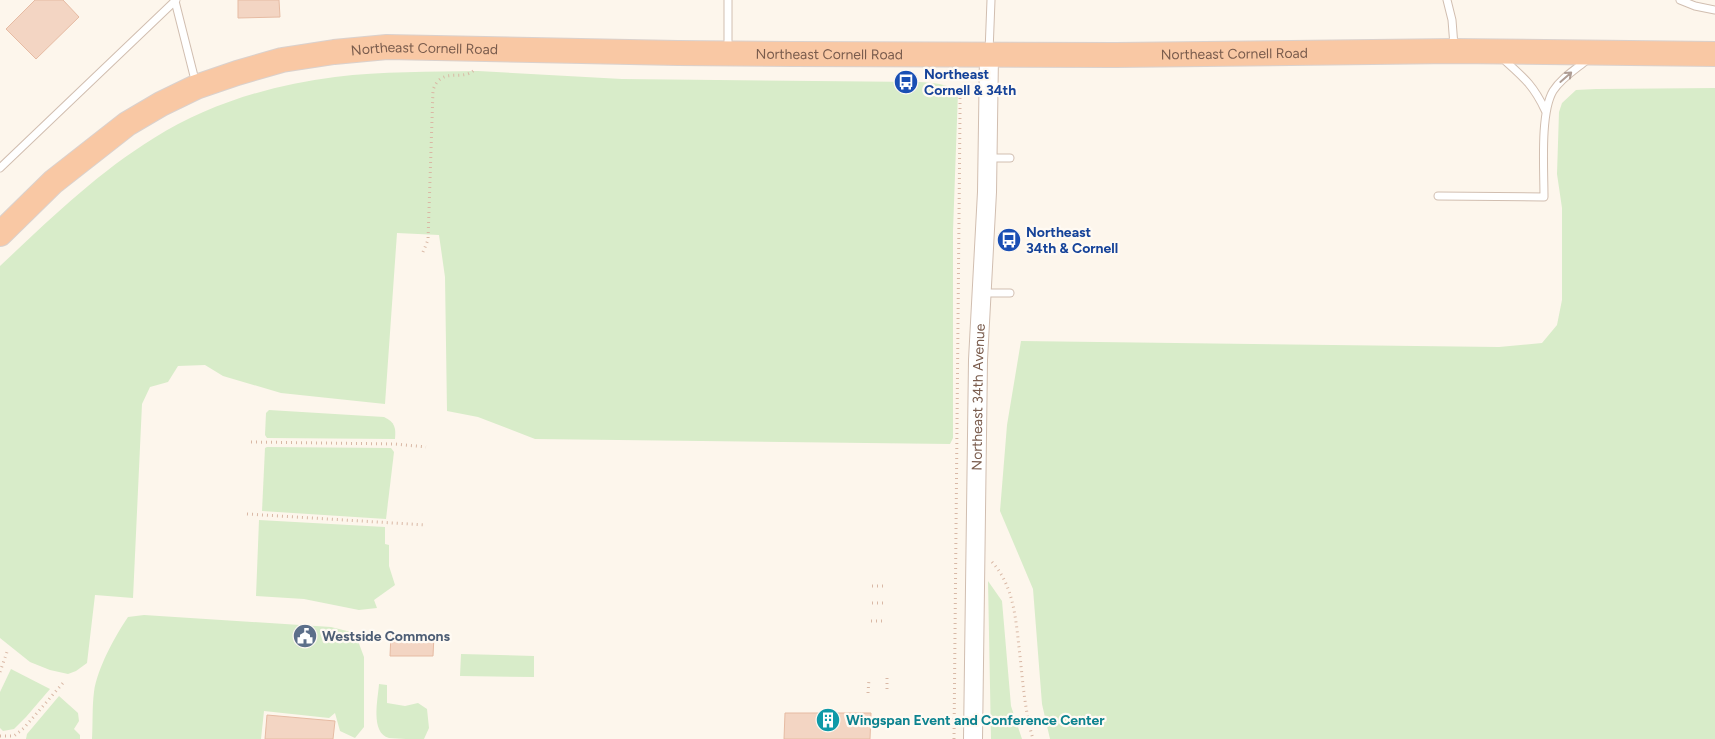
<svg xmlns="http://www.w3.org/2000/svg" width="1715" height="739" viewBox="0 0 1715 739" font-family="Figtree,sans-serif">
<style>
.green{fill:#d8ecc9}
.building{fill:#f3d5c3;stroke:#e6bba3}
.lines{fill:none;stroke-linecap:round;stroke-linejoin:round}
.service-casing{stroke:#d1beb0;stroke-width:9}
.tertiary-casing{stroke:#d1beb0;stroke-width:20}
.trunk-casing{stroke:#dad1cd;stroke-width:26}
.path{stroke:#d9b8a5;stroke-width:3;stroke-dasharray:1 4;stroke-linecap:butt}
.service{stroke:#fff;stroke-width:7}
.tertiary{stroke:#fff;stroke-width:18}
.trunk{stroke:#f9c8a4;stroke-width:24}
.oneway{stroke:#af9d94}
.labels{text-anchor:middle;stroke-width:4.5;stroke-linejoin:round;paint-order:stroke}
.street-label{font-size:14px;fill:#7a5c4d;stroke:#fffaf3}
.transit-label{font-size:14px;font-weight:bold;fill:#164399;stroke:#fffaf3;text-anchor:start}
.service-label{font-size:14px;font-weight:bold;fill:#4e5e75;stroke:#fffaf3;text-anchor:start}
.culture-label{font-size:14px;font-weight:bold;fill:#0d838f;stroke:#fffaf3;text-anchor:start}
</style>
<rect width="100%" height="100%" fill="#fdf6ec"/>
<!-- green -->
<g class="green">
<path d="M 478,71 L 622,79 L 919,82 C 932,83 947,83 958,92 L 953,231 L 953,438 L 950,444 L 535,439 L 478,417 L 447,411 L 445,277 L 439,235 L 397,233 L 385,404 L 281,393 L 223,376 L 205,365 L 178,366 L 168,382 L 150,387 L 142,404 L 133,598 L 95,595 L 87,663 L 76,671 L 68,674 L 50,670 L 30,662 L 0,638 L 0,266 C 49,220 97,173 154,138 C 208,104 271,85 335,77 C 382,71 430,72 478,71 Z"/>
<polygon points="1715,88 1715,739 1050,739 1042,704 1033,589 1000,511 1007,425 1021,341 1499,347 1542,343 1557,325 1562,300 1562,208 1557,174 1559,112 1562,103 1576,90 1596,89"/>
<path d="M 269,410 L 384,417 C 395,422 396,428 395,439 L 267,438 L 265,435 L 266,413 Z"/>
<polygon points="267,447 391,448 394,452 386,519 262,511 265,448"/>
<polygon points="259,520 385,527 385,544 389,545 389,566 395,585 374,600 377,608 359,610 304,599 256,596"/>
<polygon points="988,581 1002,601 1011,706 1022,739 991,739"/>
<path d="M 144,615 L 331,627 L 351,632 L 358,641 L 364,657 L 364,727 L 355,738 L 340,731 L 335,713 L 329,718 L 264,711 L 261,739 L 92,739 C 93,723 92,707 94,692 C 97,669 115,636 128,617 Z"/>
<polygon points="461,654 534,656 534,677 460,676"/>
<polygon points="11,669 50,689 26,717 14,729 3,731 0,728 0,692"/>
<path d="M 379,684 L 387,685 L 387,703 L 405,706 L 418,703 L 427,709 L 429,728 L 424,739 C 413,739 399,739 389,738 C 370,733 378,699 379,684 Z"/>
<polygon points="59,696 78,713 79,721 74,729 80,735 80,739 26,739 27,734"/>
</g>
<!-- building -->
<g class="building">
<polygon points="35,0 63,0 79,17 36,59 6,29"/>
<polygon points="238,0 279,0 280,17 238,18"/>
<polygon points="391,634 434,635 433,656 390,656"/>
<polygon points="785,713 871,713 870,739 784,739"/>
<polygon points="267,715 335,721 333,739 265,739"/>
</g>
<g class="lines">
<!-- service casing -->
<g class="service-casing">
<g id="service">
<polyline points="1447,0 1452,20 1454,46"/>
<polyline points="1680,0 1695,6 1715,10"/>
<polyline points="175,1 196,84"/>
<polyline points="728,50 728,0"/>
<polyline points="989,52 991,0"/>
<path d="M 1501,57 C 1522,76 1533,84 1545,110"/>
<polyline points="988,158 1010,158"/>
<polyline points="0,168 176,0"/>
<path d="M 1438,196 L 1544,197 C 1544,169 1540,113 1553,91 C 1561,78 1576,69 1587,60"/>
<polyline points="982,293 1010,293"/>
</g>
</g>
<!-- tertiary casing -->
<g class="tertiary-casing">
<g id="tertiary">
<path id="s1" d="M 973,739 L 978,360 L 987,192 L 989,55"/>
</g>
</g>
<!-- trunk casing -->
<g class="trunk-casing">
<g id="trunk">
<path id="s2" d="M 0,234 L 53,182 L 127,124 L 161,104 L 196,87 L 237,73 L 282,60 L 334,52 L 387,47 L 678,53 L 793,54 L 1116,55 L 1454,51 L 1715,54"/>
</g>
</g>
<!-- path -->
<g class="path">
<path d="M 423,252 L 428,240 L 433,90 C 442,65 463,83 475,69"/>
<polyline points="251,442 395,444 426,447"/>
<polyline points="247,514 426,525"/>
<path d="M 992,562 C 1015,587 1016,623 1020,656 C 1023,684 1025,712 1033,739"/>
<polyline points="872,586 885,586"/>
<polyline points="872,603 885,603"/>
<polyline points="871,621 885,621"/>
<polyline points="0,672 7,652"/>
<polyline points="887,678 887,693"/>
<polyline points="868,693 869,679"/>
<polyline points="0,736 14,736 24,728 63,683"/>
<polyline points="954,739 960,113 960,96 958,91"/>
</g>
<!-- service -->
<use href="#service" class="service"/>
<!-- tertiary -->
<use href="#tertiary" class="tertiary"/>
<!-- trunk -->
<use href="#trunk" class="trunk"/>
</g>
<!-- one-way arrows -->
<defs><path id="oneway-shaft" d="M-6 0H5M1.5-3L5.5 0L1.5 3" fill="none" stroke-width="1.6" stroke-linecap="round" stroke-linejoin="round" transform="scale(1.25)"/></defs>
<use class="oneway" href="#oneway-shaft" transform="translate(1566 77) rotate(-41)"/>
<!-- icons -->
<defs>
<g id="bus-disc" transform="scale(1.25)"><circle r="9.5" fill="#1a4fb4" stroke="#fffaf3"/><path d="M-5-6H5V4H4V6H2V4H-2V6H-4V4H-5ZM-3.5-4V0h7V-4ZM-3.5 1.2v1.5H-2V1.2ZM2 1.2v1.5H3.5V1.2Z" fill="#fff"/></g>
<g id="civic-disc" transform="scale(1.25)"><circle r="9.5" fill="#5c6f8a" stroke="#fffaf3"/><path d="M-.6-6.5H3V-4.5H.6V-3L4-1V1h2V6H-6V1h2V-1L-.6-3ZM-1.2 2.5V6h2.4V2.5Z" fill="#fff"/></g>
<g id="building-disc" transform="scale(1.25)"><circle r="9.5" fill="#0f9aa8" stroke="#fffaf3"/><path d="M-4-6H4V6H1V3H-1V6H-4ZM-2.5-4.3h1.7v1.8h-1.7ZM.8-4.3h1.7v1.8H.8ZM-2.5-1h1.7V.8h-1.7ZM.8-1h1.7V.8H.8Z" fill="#fff"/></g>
</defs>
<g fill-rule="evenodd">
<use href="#bus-disc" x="906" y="82"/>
<use href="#bus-disc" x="1009" y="240"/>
<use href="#civic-disc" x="305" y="636"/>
<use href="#building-disc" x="828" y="720"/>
</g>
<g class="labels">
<!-- street labels -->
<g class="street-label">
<text dy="5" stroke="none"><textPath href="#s2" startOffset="480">Northeast Cornell Road</textPath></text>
<text dy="5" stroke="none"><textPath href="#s2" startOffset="885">Northeast Cornell Road</textPath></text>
<text dy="5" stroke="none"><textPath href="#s2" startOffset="1290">Northeast Cornell Road</textPath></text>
<text dy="5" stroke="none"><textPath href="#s1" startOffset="342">Northeast 34th Avenue</textPath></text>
</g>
<!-- transit labels -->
<g class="transit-label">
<text x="924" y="79">Northeast<tspan x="924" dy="16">Cornell &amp; 34th</tspan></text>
<text x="1026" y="237">Northeast<tspan x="1026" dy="16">34th &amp; Cornell</tspan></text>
</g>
<!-- service labels -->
<g class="service-label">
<text x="322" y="641">Westside Commons</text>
</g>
<!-- culture labels -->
<g class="culture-label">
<text x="846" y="725">Wingspan Event and Conference Center</text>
</g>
</g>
</svg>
